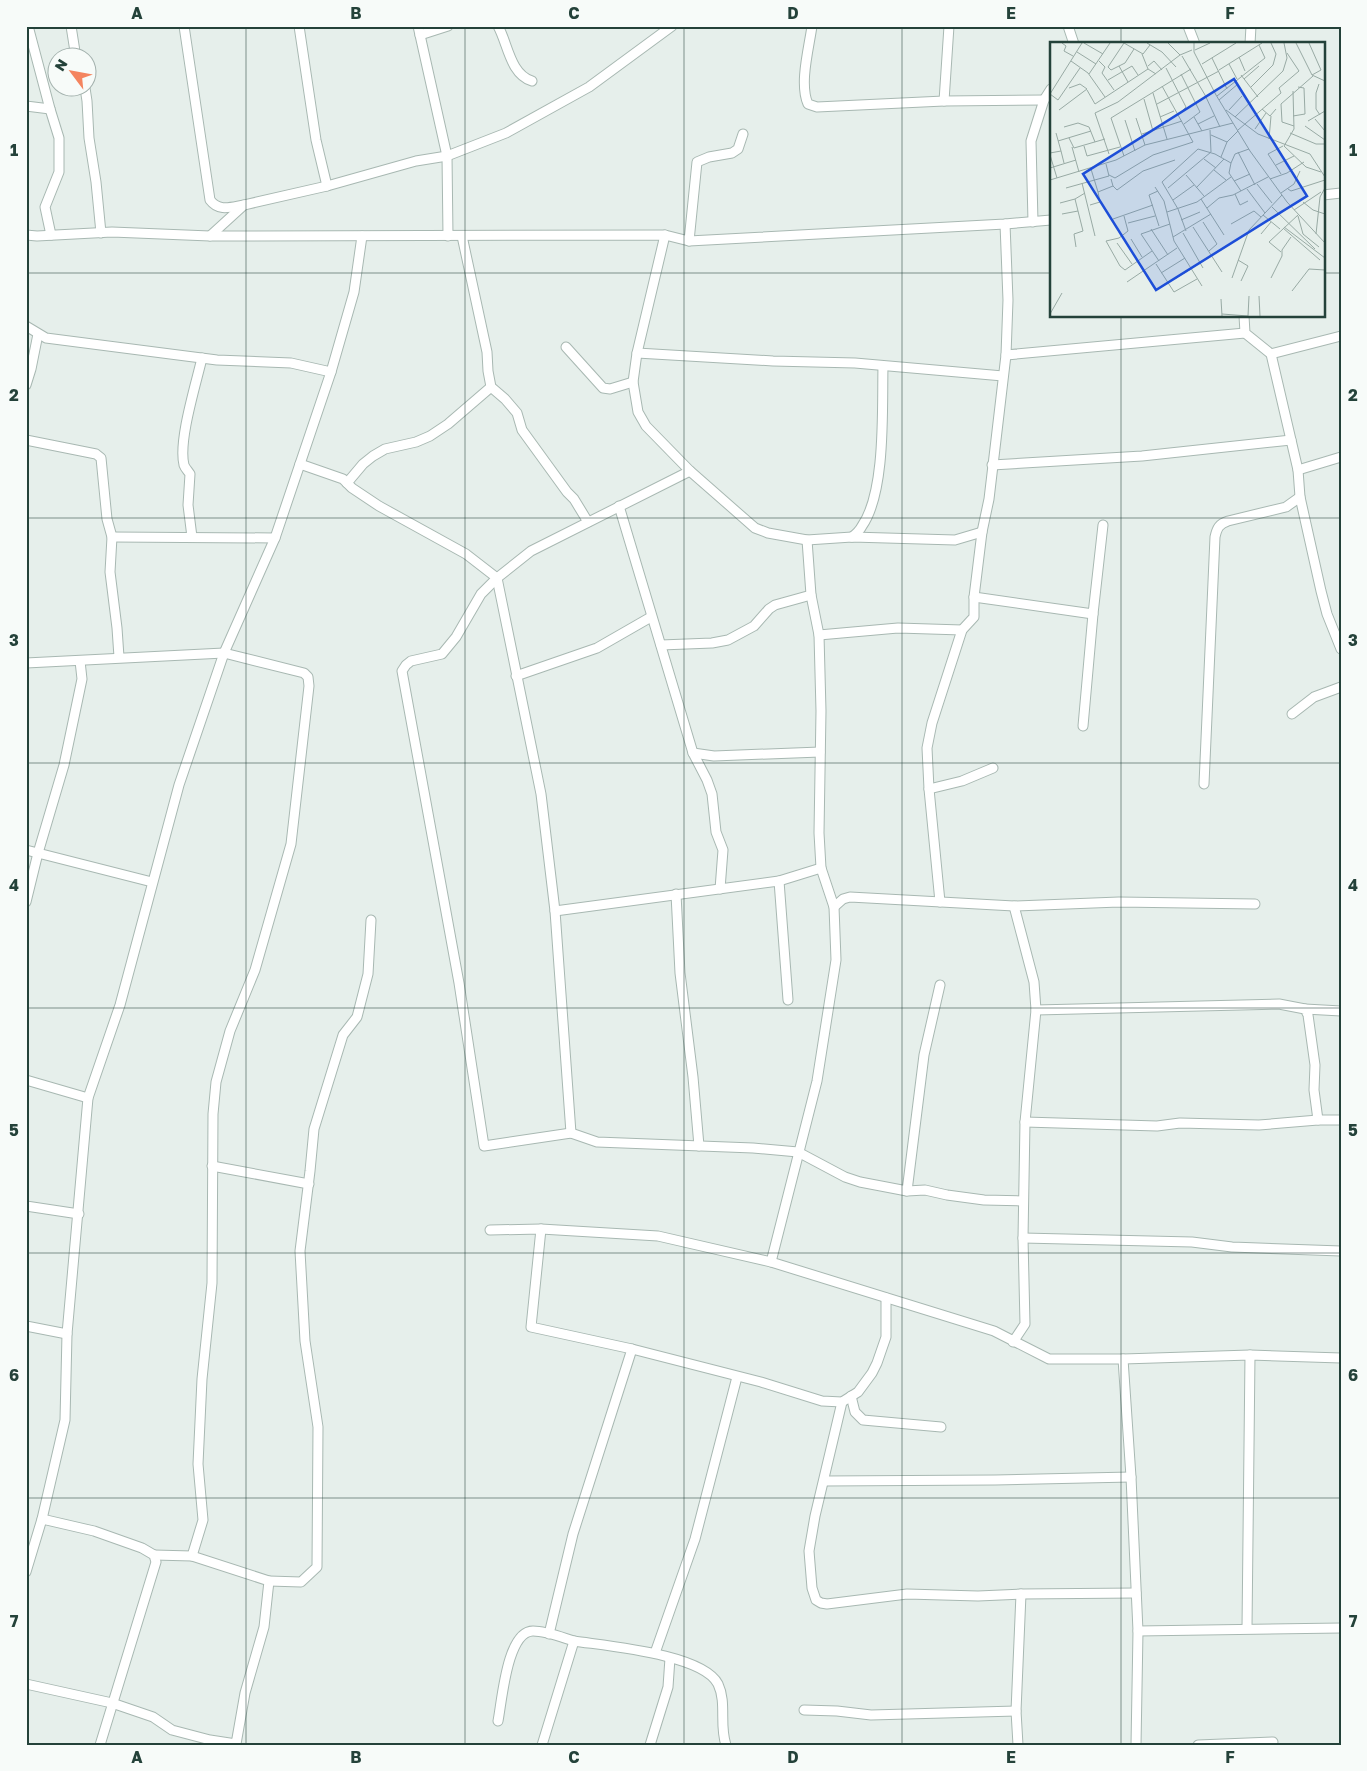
<svg xmlns="http://www.w3.org/2000/svg" width="1367" height="1771" viewBox="0 0 1367 1771" font-family="'Golos Text',sans-serif">
<style>
.lines{fill:none;stroke-linecap:round;stroke-linejoin:round}
.minor-casing{stroke:#a8b8b2;stroke-width:11}
.minor{stroke:#fff;stroke-width:9}
.grid{fill:none;stroke:#24423a;stroke-width:1;stroke-opacity:0.55}
.inset-road{fill:none;stroke:#98aaa4;stroke-width:1}
.view{fill:#1d4ed8;fill-opacity:0.15;stroke:#1d4ed8;stroke-width:2.5}
.inset-edge{fill:none;stroke:#24423a;stroke-width:2.5}
.neatline{fill:none;stroke:#24423a;stroke-width:2}
.grid-label{font-size:16px;text-anchor:middle;font-weight:bold;fill:#24423a}
</style>
<rect width="100%" height="100%" fill="#e6efeb"/>
<g class="lines">
<!-- minor casing -->
<g class="minor-casing">
<g id="minor">
<polyline points="28,26 50,109 59,138 59,172 45,207 51,235"/>
<polyline points="71,26 76,58"/>
<path d="M 184,26 L 210,200 C 219,212 231,207 244,205"/>
<polyline points="299,26 316,140 327,186"/>
<polyline points="418,26 447,156 448,236"/>
<path d="M 498,26 C 508,44 510,74 532,81"/>
<path d="M 812,26 C 809,48 799,84 808,104 L 817,107 L 944,101 L 1044,100"/>
<polyline points="1068,26 1074,44"/>
<polyline points="1188,26 1195,44"/>
<polyline points="420,35 448,26"/>
<polyline points="1250,44 1251,26"/>
<polyline points="85,88 87,101 89,138 96,182 101,233"/>
<polyline points="944,101 949,26"/>
<polyline points="26,106 50,109"/>
<polyline points="1323,195 1341,193"/>
<polyline points="1033,222 1031,141 1044,100 1051,89"/>
<polyline points="26,235 37,236 112,232 210,236 665,235 689,241 1005,224 1051,220"/>
<polyline points="665,235 637,353 633,382 638,412 646,426 690,471 755,528 768,533 807,540 852,537 955,540 982,532"/>
<polyline points="210,236 244,205 327,186 416,161 447,156 506,133 589,87 672,26"/>
<polyline points="462,236 487,352 488,371 491,387 505,399 517,413 522,430 567,492 574,499 588,522"/>
<polyline points="689,241 697,162 709,157 732,153 738,149 743,134"/>
<polyline points="1244,316 1245,333 1271,354 1298,470 1300,497 1321,591 1327,614 1341,649"/>
<polyline points="26,326 46,338 217,360 291,363 331,372"/>
<polyline points="566,347 603,388 610,389 633,382"/>
<polyline points="637,353 773,361 855,363 1003,376"/>
<polyline points="1271,354 1341,336"/>
<polyline points="1006,355 1245,333"/>
<polyline points="26,385 31,369 38,334"/>
<polyline points="26,440 96,454 101,458 107,519 112,537 110,572 117,628 119,657"/>
<polyline points="300,464 343,479 352,488 379,506 466,554 497,578 541,794 555,911 571,1133"/>
<polyline points="992,465 1142,456 1291,440"/>
<polyline points="1298,470 1341,457"/>
<polyline points="690,471 531,551 497,578 481,594 456,637 442,654 411,661 406,665 402,671 459,983 484,1146 571,1133 597,1142 753,1148 798,1152 845,1177 860,1182 907,1191 925,1190 947,1195 984,1200 1023,1201"/>
<polyline points="347,483 363,464 373,456 385,449 416,442 430,436 448,424 491,387"/>
<polyline points="619,506 693,753 707,780 712,794 716,832 723,850 720,889"/>
<polyline points="112,537 275,538"/>
<path d="M 192,537 L 188,505 L 190,474 C 188,471 185,468 184,465 C 178,441 196,384 202,358"/>
<path d="M 852,537 C 856,534 860,530 862,526 C 886,492 882,408 883,366"/>
<polyline points="974,597 1093,614 1103,525"/>
<polyline points="819,635 898,628 962,630"/>
<polyline points="661,645 712,643 728,640 754,626 769,609 775,605 811,595"/>
<polyline points="26,663 224,653 304,673 308,677 309,686 291,844 255,970 230,1031 216,1082 213,1114 212,1283 202,1379 198,1464 203,1520 192,1556 154,1555"/>
<polyline points="516,676 597,648 651,617"/>
<polyline points="1292,714 1314,697 1341,687"/>
<polyline points="1083,726 1093,614"/>
<polyline points="693,753 714,756 820,752"/>
<path d="M 1204,784 L 1215,537 C 1217,528 1219,524 1228,521 L 1286,507 L 1300,497"/>
<polyline points="929,789 962,781 993,768"/>
<polyline points="26,850 152,882"/>
<polyline points="779,881 788,1000"/>
<polyline points="676,894 680,973 693,1077 699,1146"/>
<polyline points="26,902 38,853 64,765 82,679 80,661"/>
<polyline points="940,902 929,789 927,748 932,723 962,630 974,617 974,597 982,532 989,499 1006,355 1008,300 1005,224"/>
<polyline points="834,907 843,899 850,897 1014,906 1119,902 1255,904"/>
<polyline points="555,911 779,881 821,868"/>
<polyline points="1305,1009 1341,1011"/>
<polyline points="1036,1010 1279,1004 1305,1009 1308,1015 1315,1065 1314,1090 1318,1120"/>
<polyline points="26,1080 88,1098"/>
<polyline points="1025,1122 1157,1126 1180,1123 1259,1125 1318,1120 1341,1120"/>
<polyline points="212,1166 309,1184"/>
<polyline points="907,1191 924,1055 940,985"/>
<polyline points="26,1206 79,1214"/>
<polyline points="541,1229 531,1327 632,1349 761,1382 822,1401 842,1402 858,1392 872,1373 877,1363 886,1337 886,1298"/>
<polyline points="490,1230 541,1229 658,1236 771,1262 994,1331 1049,1359 1123,1359 1250,1355 1341,1358"/>
<polyline points="1023,1238 1192,1242 1232,1247 1341,1251"/>
<polyline points="771,1262 817,1081 836,960 834,907 821,868 819,833 821,711 819,635 811,595 807,540"/>
<polyline points="26,1326 67,1334"/>
<polyline points="1013,1342 1025,1324 1023,1238 1025,1122 1036,1010 1034,982 1014,906"/>
<polyline points="1123,1359 1131,1477 1138,1631 1136,1745"/>
<polyline points="851,1396 855,1412 863,1420 941,1427"/>
<polyline points="842,1402 815,1516 809,1551 812,1588 816,1600 821,1603 827,1604 907,1594 978,1596 1021,1594 1136,1593"/>
<polyline points="824,1481 995,1480 1131,1477"/>
<polyline points="42,1519 94,1531 142,1548 154,1555 156,1562 100,1745"/>
<polyline points="26,1572 42,1519 65,1420 67,1334 88,1098 120,1005 179,785 224,653 275,538 331,372 354,292 362,236"/>
<polyline points="269,1581 301,1582 317,1567 318,1427 305,1341 300,1251 310,1171 314,1129 343,1035 357,1017 368,974 371,920"/>
<polyline points="1247,1628 1250,1355"/>
<polyline points="1138,1631 1341,1628"/>
<polyline points="549,1634 573,1534 632,1349"/>
<path d="M 574,1641 C 606,1646 703,1654 718,1684 C 727,1703 719,1725 726,1745"/>
<polyline points="655,1653 695,1539 737,1377"/>
<polyline points="26,1684 112,1703 153,1717 172,1730 210,1740 236,1744 245,1693 264,1627 269,1581 192,1556"/>
<polyline points="804,1710 837,1711 871,1715 1016,1711"/>
<path d="M 498,1721 C 502,1701 507,1631 533,1631 C 546,1631 561,1637 574,1641 L 542,1745"/>
<polyline points="650,1745 668,1687 670,1658"/>
<polyline points="1018,1745 1016,1711 1021,1594"/>
<polyline points="1198,1745 1273,1742"/>
</g>
</g>
<!-- minor -->
<use href="#minor" class="minor"/>
</g>
<!-- grid -->
<path class="grid" d="M 246,26 L 246,1745M 465,26 L 465,1745M 684,26 L 684,1745M 902,26 L 902,1745M 1121,26 L 1121,44M 26,273 L 1051,273M 1323,273 L 1341,273M 1121,316 L 1121,1745M 26,518 L 1341,518M 26,763 L 1341,763M 26,1008 L 1341,1008M 26,1253 L 1341,1253M 26,1498 L 1341,1498"/>
<!-- overview -->
<g transform="translate(1050 42)">
<rect width="275" height="275" fill="#e6efeb"/>
<path class="inset-road" d="M 12,1 L 16,4 L 14,9 L 23,14M 34,1 L 53,12M 97,1 L 112,10 L 126,25M 118,1 L 130,13M 144,1 L 144,10 L 166,53 L 200,109 L 237,160 L 275,201M 246,1 L 262,33 L 275,39M 259,1 L 271,28 L 262,33M 84,7 L 75,21 L 61,28 L 58,25 L 74,1 L 93,12 L 100,3M 145,8 L 160,1M 27,10 L 46,22M 92,12 L 98,27 L 106,32M 132,14 L 155,53 L 170,85M 189,15 L 195,29M 162,16 L 177,47M 21,19 L 38,31 L 55,55M 49,19 L 55,25 L 52,31 L 64,48M 152,22 L 186,1M 179,22 L 187,37M 69,24 L 78,40M 98,24 L 104,19 L 112,28M 116,26 L 136,65 L 128,73M 169,28 L 212,1M 39,32 L 60,1M 131,32 L 150,70 L 134,82M 191,33 L 208,55M 194,37 L 209,24M 58,38 L 82,24 L 88,33M 269,42 L 266,51 L 266,67 L 270,73M 201,45 L 223,23 L 226,12 L 221,1M 37,48 L 45,62 L 98,27M 243,49 L 244,87 L 234,104 L 256,125 L 271,130M 103,51 L 117,97M 0,52 L 32,1M 0,52 L 8,58 L 30,26M 167,54 L 215,16 L 209,3M 94,57 L 103,89M 169,58 L 188,42 L 185,39M 107,62 L 169,29M 212,67 L 220,74 L 226,67M 9,68 L 37,47 L 30,42 L 19,46M 176,68 L 208,92 L 260,112 L 275,135M 179,68 L 192,54M 243,74 L 255,72 L 254,46 L 248,45M 110,75 L 124,69M 144,75 L 152,89M 185,75 L 233,29 L 237,16 L 234,1M 86,76 L 95,103M 265,77 L 275,89M 75,78 L 85,109M 258,79 L 275,69M 148,82 L 164,74M 244,84 L 232,80 L 231,62 L 263,34M 255,84 L 275,98M 14,85 L 28,81 L 39,85 L 45,100M 205,87 L 216,71M 188,88 L 231,51 L 229,46 L 249,29 L 237,11M 6,91 L 11,109M 240,91 L 266,102 L 275,102M 92,92 L 132,79M 161,93 L 177,100M 19,96 L 24,106 L 55,97M 219,97 L 221,74M 8,99 L 41,89M 34,104 L 37,114 L 70,105M 22,105 L 29,130M 188,110 L 205,143M 0,111 L 11,109 L 14,121M 59,112 L 45,71 L 68,60 L 130,13 L 142,8M 0,113 L 7,136M 74,114 L 61,76 L 141,27M 171,115 L 177,100 L 188,89M 154,117 L 166,126M 226,123 L 244,114M 0,126 L 26,118M 41,127 L 48,150 L 63,144 L 61,137M 164,128 L 176,138M 231,132 L 218,112 L 233,104M 59,133 L 65,136 L 103,113 L 143,100 L 112,44M 136,133 L 154,154M 220,137 L 237,131 L 254,120M 0,138 L 66,118 L 95,103 L 183,81M 184,139 L 200,132M 32,141 L 45,194M 207,142 L 222,161M 63,144 L 67,148 L 93,129 L 125,118M 105,145 L 114,159 L 124,199 L 152,244M 16,146 L 59,134 L 56,122M 118,146 L 161,110 L 160,88M 146,146 L 174,117M 197,147 L 215,171M 238,147 L 241,149 L 275,138M 108,149 L 99,153 L 109,184M 191,149 L 179,131 L 181,121 L 185,112 L 199,107M 231,151 L 244,142 L 250,129M 185,152 L 190,163 L 198,159M 151,157 L 174,193M 123,158 L 144,143M 253,160 L 263,168 L 275,172M 10,161 L 25,157M 40,163 L 50,160 L 48,150M 222,165 L 265,207M 157,166 L 169,156 L 183,153 L 218,135M 244,168 L 271,150M 117,170 L 147,160 L 181,135M 12,172 L 28,169M 213,173 L 230,187M 74,174 L 78,189 L 69,196 L 56,199 L 70,224 L 75,228 L 102,209M 248,174 L 253,192 L 269,205M 63,177 L 103,163M 131,178 L 150,170M 153,180 L 167,202 L 159,209M 78,181 L 105,174M 181,182 L 204,169 L 211,175M 143,185 L 172,230M 234,185 L 275,216M 233,186 L 270,218M 101,187 L 118,213M 136,189 L 128,167 L 112,140 L 148,107 L 165,112 L 181,121M 133,191 L 153,226M 211,192 L 221,180M 266,192 L 270,155 L 275,146M 123,195 L 161,172M 81,197 L 92,215M 67,201 L 82,222M 26,205 L 24,192 L 33,189 L 25,157 L 35,151M 231,210 L 219,200 L 248,173M 188,218 L 198,224 L 191,239M 109,219 L 91,192 L 120,182M 106,222 L 124,250 L 147,237M 111,231 L 135,216M 126,236 L 141,227M 182,236 L 199,188 L 232,153M 221,236 L 232,214 L 232,208 L 241,195M 77,240 L 127,206M 242,249 L 259,227 L 275,228M 209,254 L 210,274M 171,257 L 172,274M 0,272 L 12,251M 172,272 L 198,274M 198,274 L 199,254"/>
<path class="view" d="M 184,37 L 257,154 L 106,248 L 33,132 Z"/>
<rect width="275" height="275" class="inset-edge"/>
</g>
<!-- border -->
<rect width="1367" height="1771" fill="none" stroke="#f7fbf9" stroke-width="55"/>
<!-- north arrow -->
<g transform="translate(72 72) rotate(302)"><circle r="24" fill="#f7fbf9" stroke="#a3b1ad"/>
<path d="M0-4L9 19L0 12L-9 19Z" fill="#f4845f"/>
<text y="-8" font-size="14" font-weight="bold" text-anchor="middle" fill="#24423a">N</text>
</g>
<rect x="28" y="28" width="1312" height="1716" class="neatline"/>
<g class="grid-label">
<text x="137" y="19">A</text>
<text x="356" y="19">B</text>
<text x="574" y="19">C</text>
<text x="793" y="19">D</text>
<text x="1011" y="19">E</text>
<text x="1230" y="19">F</text>
<text x="14" y="156">1</text>
<text x="1353" y="156">1</text>
<text x="14" y="401">2</text>
<text x="1353" y="401">2</text>
<text x="14" y="646">3</text>
<text x="1353" y="646">3</text>
<text x="14" y="891">4</text>
<text x="1353" y="891">4</text>
<text x="14" y="1136">5</text>
<text x="1353" y="1136">5</text>
<text x="14" y="1381">6</text>
<text x="1353" y="1381">6</text>
<text x="14" y="1627">7</text>
<text x="1353" y="1627">7</text>
<text x="137" y="1763">A</text>
<text x="356" y="1763">B</text>
<text x="574" y="1763">C</text>
<text x="793" y="1763">D</text>
<text x="1011" y="1763">E</text>
<text x="1230" y="1763">F</text>
</g>
</svg>
